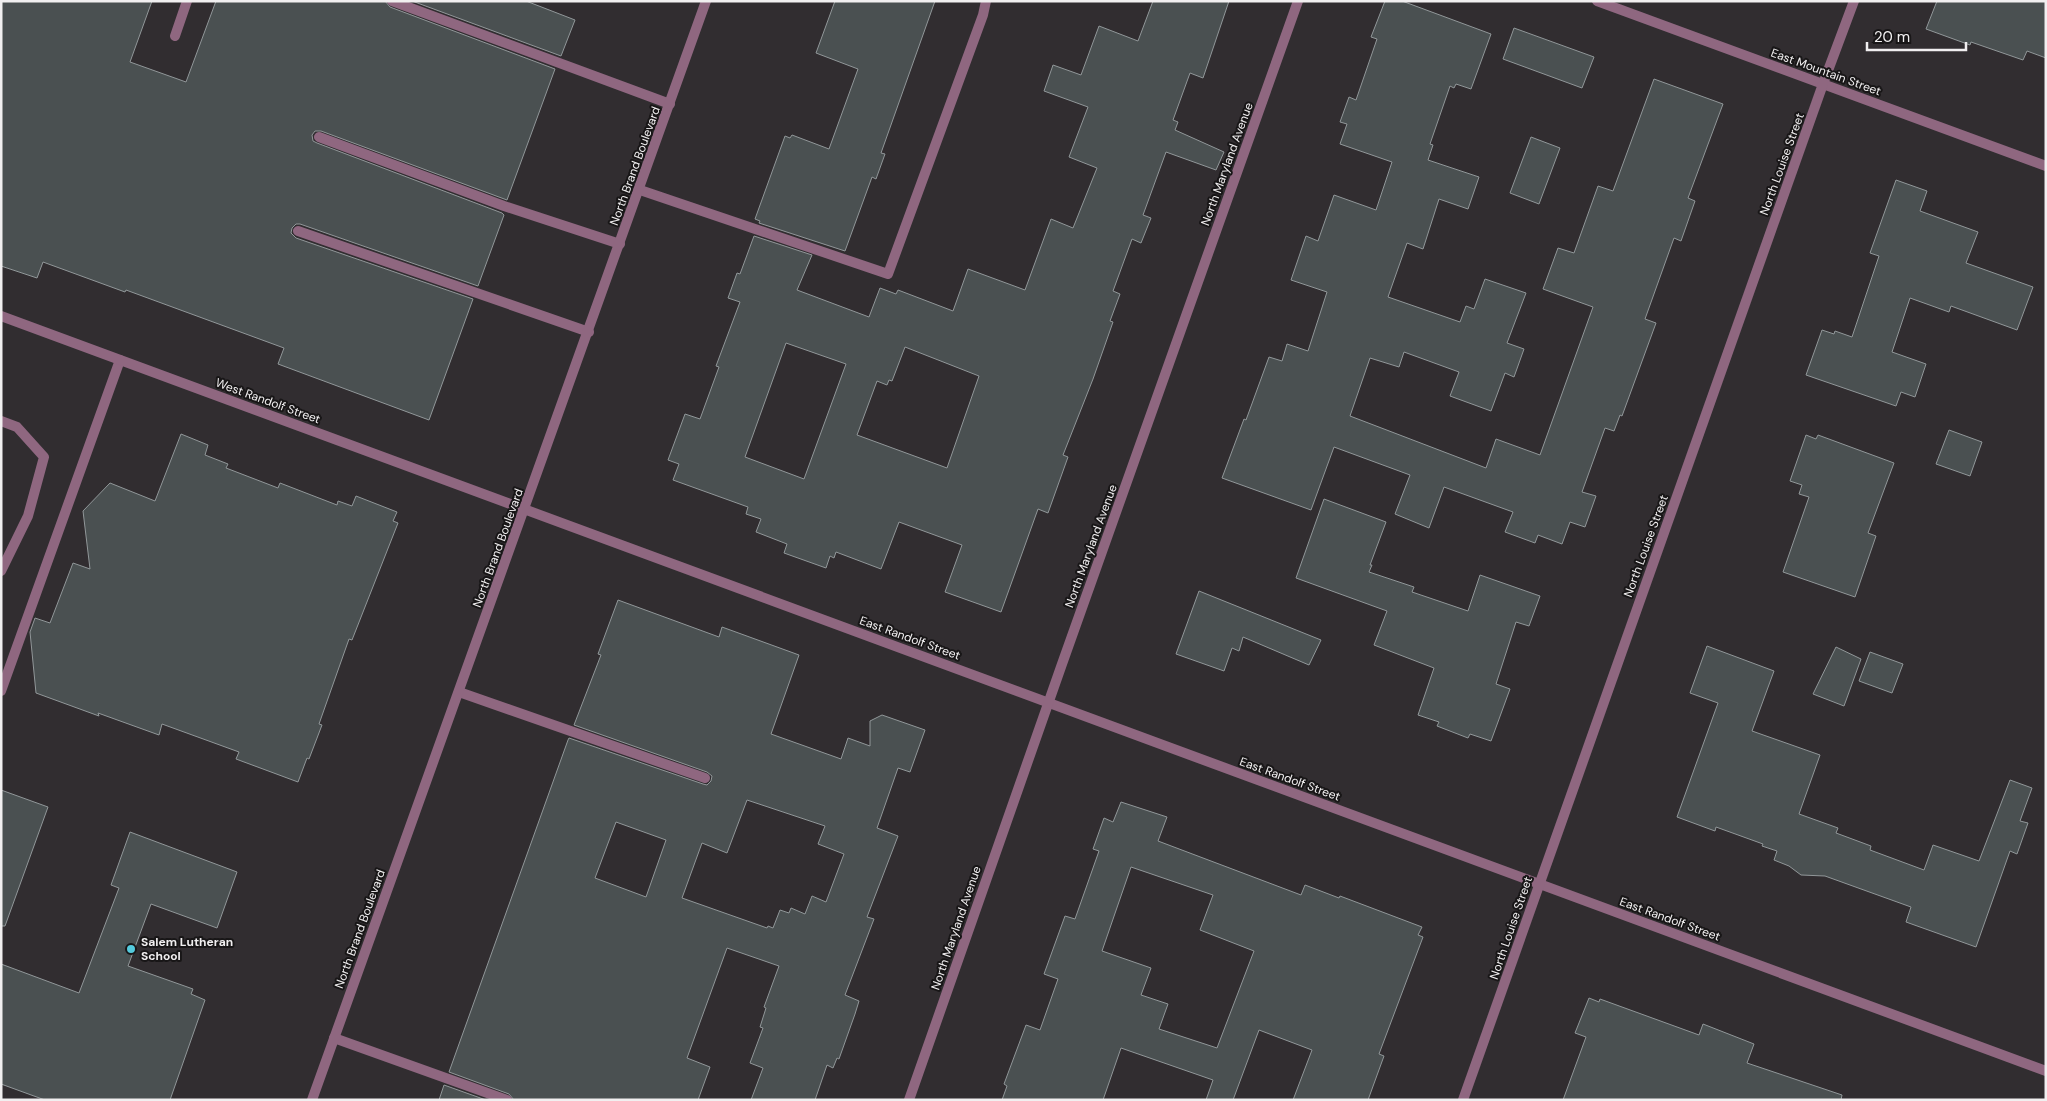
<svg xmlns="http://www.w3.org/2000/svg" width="2047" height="1101" viewBox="0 0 2047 1101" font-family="'DM Sans',sans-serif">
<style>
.building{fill:#4a5051;stroke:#919799;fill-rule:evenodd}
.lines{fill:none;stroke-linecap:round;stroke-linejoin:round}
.service{stroke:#8f6780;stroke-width:10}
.minor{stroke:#8f6780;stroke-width:10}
.tertiary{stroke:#8f6780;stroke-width:10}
.poi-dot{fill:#54cadd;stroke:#181617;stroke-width:2}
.labels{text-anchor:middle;stroke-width:4;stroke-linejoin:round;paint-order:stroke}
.street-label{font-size:12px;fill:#f1eff0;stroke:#181617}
.poi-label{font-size:12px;font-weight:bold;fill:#f1eff0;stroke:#181617;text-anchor:start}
</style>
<rect width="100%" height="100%" fill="#312d30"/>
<!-- building -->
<g class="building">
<polygon points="1,1 152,1 130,62 186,82 216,1 385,1 390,7 555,69 507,200 321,131 315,131 312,135 313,141 317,143 502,213 504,215 478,286 300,224 296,224 292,228 291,233 296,238 473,299 429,420 278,364 284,348 126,290 125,292 43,262 37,278 1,266"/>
<polygon points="412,1 526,1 575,20 561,56"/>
<polygon points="835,1 935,1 881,153 885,154 876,179 872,177 845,251 759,223 760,221 755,219 785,136 790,138 792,135 829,149 858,69 816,53"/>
<path d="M 1153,1 L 1229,1 L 1203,78 L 1190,73 L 1173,120 L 1178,122 L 1175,130 L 1224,152 L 1216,170 L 1166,152 L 1143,215 L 1151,218 L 1141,243 L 1132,239 L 1113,291 L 1120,294 L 1110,321 L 1113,322 L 1093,379 L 1063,455 L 1068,457 L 1048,513 L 1038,509 L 1001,612 L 945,592 L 962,545 L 899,522 L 881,569 L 836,552 L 834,558 L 830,556 L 826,568 L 784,553 L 787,544 L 756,532 L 761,519 L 746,514 L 748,507 L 673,480 L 679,464 L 668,460 L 685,414 L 700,419 L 719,367 L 716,366 L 740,302 L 728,298 L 737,273 L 740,274 L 754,236 L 812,255 L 797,290 L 869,317 L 880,288 L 896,294 L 898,290 L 953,311 L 968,269 L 1025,290 L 1051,219 L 1073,228 L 1097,168 L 1069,157 L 1088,107 L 1044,91 L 1053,65 L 1081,75 L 1099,26 L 1138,41 ZM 786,343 L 846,364 L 804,479 L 745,457 ZM 905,347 L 979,376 L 947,468 L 857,435 L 877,381 L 887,385 L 889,380 L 892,381 Z"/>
<polygon points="1385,1 1402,1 1491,34 1471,89 1456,84 1454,88 1450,86 1430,144 1433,145 1428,160 1479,177 1468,209 1439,199 1423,249 1407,243 1388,297 1460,322 1466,306 1474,309 1485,279 1526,293 1507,343 1524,349 1514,377 1505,373 1491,411 1450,396 1459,372 1404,352 1399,367 1370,358 1350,416 1486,468 1496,439 1540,455 1593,307 1543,289 1558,248 1574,253 1598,186 1613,191 1654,79 1723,104 1688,198 1695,201 1681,241 1674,238 1645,319 1656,323 1622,416 1620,415 1614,431 1605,428 1582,492 1596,496 1585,527 1570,522 1562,544 1538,535 1535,543 1505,532 1513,512 1444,487 1429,528 1395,514 1410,475 1334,447 1311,510 1222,478 1244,419 1246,420 1269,357 1282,361 1287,344 1308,351 1327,292 1291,280 1306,236 1318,241 1334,195 1376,210 1392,162 1340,144 1347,124 1340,122 1349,97 1356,100 1377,39 1371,37"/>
<polygon points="1937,1 2046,1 2046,58 2027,51 2023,60 1971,42 1970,45 1926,29"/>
<polygon points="1514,28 1594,57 1582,88 1503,59"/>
<polygon points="1531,137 1560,148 1539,204 1510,193"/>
<polygon points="1896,180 1927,191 1920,211 1978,232 1966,263 2033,287 2017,330 1951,306 1949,312 1910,298 1892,352 1926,364 1915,397 1901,392 1896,406 1806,375 1822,330 1834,334 1835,331 1852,337 1879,256 1870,253"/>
<polygon points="1949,430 1982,442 1970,476 1936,464"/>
<polygon points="181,434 208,445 205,455 228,464 226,468 278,488 280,483 337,505 338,501 352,506 356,496 397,512 393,521 398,523 352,640 349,639 319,724 322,725 309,759 307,758 298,782 236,759 239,752 162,724 159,735 98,713 99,716 36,693 30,632 35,618 50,623 73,563 90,569 83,511 110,483 155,501"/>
<polygon points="1806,435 1816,439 1818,435 1894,463 1868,533 1876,536 1855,597 1783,572 1809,497 1799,494 1802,485 1790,481"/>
<polygon points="1324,499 1386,522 1370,565 1372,565 1369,572 1414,587 1412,592 1468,611 1480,575 1540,596 1529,626 1516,622 1496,684 1510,689 1491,741 1470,734 1468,738 1437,726 1439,722 1418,715 1434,668 1374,645 1387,611 1296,578"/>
<polygon points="1199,591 1321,640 1309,665 1243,637 1239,651 1232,648 1224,671 1176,654"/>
<path d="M 618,600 L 719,637 L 722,627 L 799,655 L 771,734 L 841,759 L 848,738 L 870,746 L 870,721 L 882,715 L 925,730 L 910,772 L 898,768 L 877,828 L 898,836 L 867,917 L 874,919 L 845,995 L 859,1001 L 855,1014 L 839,1059 L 837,1058 L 833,1068 L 827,1065 L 815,1100 L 751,1100 L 763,1068 L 750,1063 L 763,1028 L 760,1027 L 766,1008 L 764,1007 L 779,966 L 727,948 L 687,1058 L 710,1067 L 698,1100 L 514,1100 L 509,1094 L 449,1072 L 568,740 L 569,738 L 703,784 L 707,785 L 711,781 L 712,776 L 707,772 L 574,725 L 601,655 L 598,654 ZM 747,800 L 825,826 L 818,844 L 844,854 L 826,902 L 812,896 L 805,914 L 791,908 L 789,913 L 780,910 L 773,928 L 768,926 L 767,928 L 682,898 L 702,843 L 727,853 ZM 616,822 L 666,840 L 646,897 L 595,878 Z"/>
<polygon points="1707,646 1774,671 1752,731 1820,755 1799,814 1838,828 1836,833 1871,846 1870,850 1924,870 1933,845 1979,861 2010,780 2032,788 2020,821 2028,823 2017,854 2010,851 1976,947 1906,922 1911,907 1825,876 1801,875 1789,866 1774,860 1777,851 1762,846 1763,844 1716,827 1715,831 1677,817 1718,703 1690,693"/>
<polygon points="1836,647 1861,659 1844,706 1813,694"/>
<polygon points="1870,652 1903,664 1892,693 1859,681"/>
<polygon points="1,790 48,807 5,926 1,926"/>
<path d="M 1121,802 L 1167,817 L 1158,841 L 1301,895 L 1305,885 L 1339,898 L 1340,896 L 1422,927 L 1418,935 L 1423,937 L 1379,1054 L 1384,1056 L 1368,1100 L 1293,1100 L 1312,1050 L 1259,1030 L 1233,1100 L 1206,1100 L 1213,1080 L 1121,1048 L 1103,1100 L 1002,1100 L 1007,1086 L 1004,1084 L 1026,1025 L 1040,1030 L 1058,979 L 1044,974 L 1065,916 L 1075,919 L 1099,851 L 1093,849 L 1104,818 L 1113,822 ZM 1131,867 L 1213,895 L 1200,930 L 1254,951 L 1217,1048 L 1159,1029 L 1168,1004 L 1141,995 L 1151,968 L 1102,951 Z"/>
<polygon points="130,832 237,872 217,928 151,904 128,966 193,989 191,994 205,1000 170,1100 45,1100 1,1084 1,964 79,993 119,888 111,885"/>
<polygon points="1589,998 1599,1002 1600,999 1699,1035 1703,1024 1754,1044 1747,1063 1842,1095 1841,1100 1563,1100 1586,1037 1575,1033"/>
<polygon points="444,1085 486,1100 439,1100"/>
</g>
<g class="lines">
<!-- service -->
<g class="service">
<polyline points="392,1 670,104"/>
<polyline points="175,36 187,1"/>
<polyline points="319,137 504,206 620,244"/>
<polyline points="640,190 888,274 983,15 986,1"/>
<polyline points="298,231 589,332"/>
<polyline points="1,421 17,427 44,457 28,516 1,571"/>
<polyline points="1,691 120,360"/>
<polyline points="459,692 705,778"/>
<polyline points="334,1038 507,1100"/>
</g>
<!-- minor -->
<g class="minor">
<polyline points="1823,84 1854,1"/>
<polyline points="1,316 2046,1071"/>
<polyline points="909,1100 1062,664 1298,1"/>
</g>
<!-- tertiary -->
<g class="tertiary">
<polyline points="1597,1 2046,166"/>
<polyline points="312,1100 706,1"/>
<polyline points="1463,1100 1823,84"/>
</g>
</g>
<!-- markers -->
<circle class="poi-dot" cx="131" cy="949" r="5"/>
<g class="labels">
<!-- street labels -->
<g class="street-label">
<text transform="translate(1826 72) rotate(20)" y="4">East Mountain Street</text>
<text transform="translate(1227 164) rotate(-70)" y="4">North Maryland Avenue</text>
<text transform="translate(1782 164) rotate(-70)" y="4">North Louise Street</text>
<text transform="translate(635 166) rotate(-70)" y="4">North Brand Boulevard</text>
<text transform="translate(268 401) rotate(20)" y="4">West Randolf Street</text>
<text transform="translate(1091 546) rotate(-70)" y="4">North Maryland Avenue</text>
<text transform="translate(1646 546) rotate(-70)" y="4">North Louise Street</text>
<text transform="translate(498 548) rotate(-70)" y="4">North Brand Boulevard</text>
<text transform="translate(910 638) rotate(20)" y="4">East Randolf Street</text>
<text transform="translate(1290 779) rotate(20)" y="4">East Randolf Street</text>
<text transform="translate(1670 919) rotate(20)" y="4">East Randolf Street</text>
<text transform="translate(956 928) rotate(-71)" y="4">North Maryland Avenue</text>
<text transform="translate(1511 928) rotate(-71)" y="4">North Louise Street</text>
<text transform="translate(360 929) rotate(-70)" y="4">North Brand Boulevard</text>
</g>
<!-- poi labels -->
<g class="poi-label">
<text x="141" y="946">Salem Lutheran<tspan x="141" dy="14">School</tspan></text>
</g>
</g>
<!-- border -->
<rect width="2047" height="1101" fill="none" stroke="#f1eff0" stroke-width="5"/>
<!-- scale -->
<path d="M1867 42v8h99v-8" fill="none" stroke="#f1eff0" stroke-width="2.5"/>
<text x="1874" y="42" font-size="15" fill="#f1eff0" stroke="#181617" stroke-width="4" paint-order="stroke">20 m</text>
</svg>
